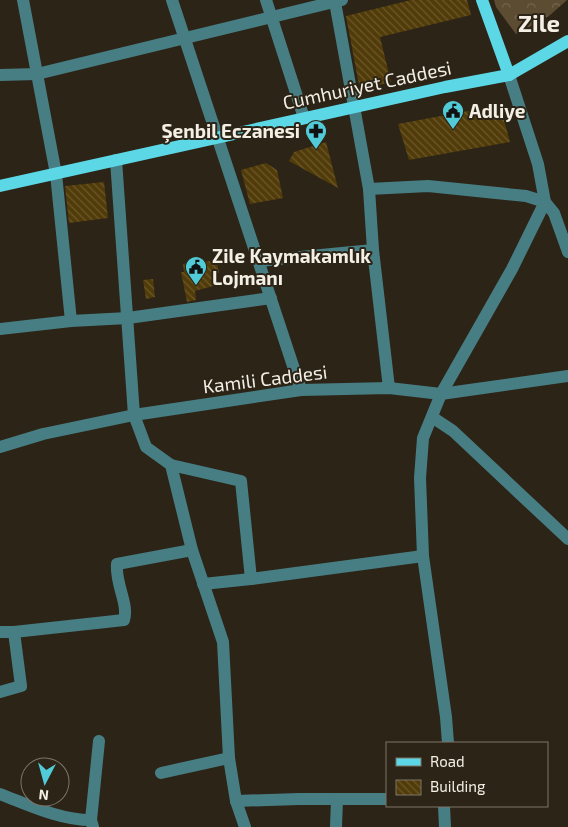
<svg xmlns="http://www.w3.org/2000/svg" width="568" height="827" viewBox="0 0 568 827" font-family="'Exo 2',sans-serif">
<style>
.park{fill:url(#park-crowns)}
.building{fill:url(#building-back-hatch)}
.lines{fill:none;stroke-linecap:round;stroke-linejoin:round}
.minor{stroke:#477e84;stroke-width:12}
.major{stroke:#5bd7e6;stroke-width:12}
.labels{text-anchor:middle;stroke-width:4;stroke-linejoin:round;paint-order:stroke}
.street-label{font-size:19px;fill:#f4efe5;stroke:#2c2416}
.poi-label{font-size:19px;font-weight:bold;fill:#f4efe5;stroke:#2c2416;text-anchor:start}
.district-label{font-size:24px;font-weight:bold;fill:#f4efe5;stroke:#2c2416}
</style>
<defs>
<pattern id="park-crowns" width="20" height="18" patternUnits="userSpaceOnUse" patternTransform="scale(1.25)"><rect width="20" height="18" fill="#5b4c32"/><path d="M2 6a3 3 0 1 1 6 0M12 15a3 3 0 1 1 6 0" fill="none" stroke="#736650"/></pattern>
<pattern id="building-back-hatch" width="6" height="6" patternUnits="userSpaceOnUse" patternTransform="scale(1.25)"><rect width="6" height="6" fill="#513b08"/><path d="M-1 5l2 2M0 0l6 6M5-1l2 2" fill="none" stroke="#6b582c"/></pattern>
</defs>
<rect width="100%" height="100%" fill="#2c2416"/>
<!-- park -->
<polygon class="park" points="494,0 567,0 549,16 516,34 496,7"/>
<!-- building -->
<g class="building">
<polygon points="411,0 467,0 471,15 380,37 391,82 360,90 346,16"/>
<polygon points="500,105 510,142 409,160 398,124"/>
<polygon points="326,142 338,188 289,161 294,152"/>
<polygon points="266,163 277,170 283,198 250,204 241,170"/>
<polygon points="104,182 108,218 69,223 65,186"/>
<polygon points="202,260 203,262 210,261 211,264 217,263 219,273 215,274 217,285 195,291 196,300 187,302 181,272 184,272 183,264"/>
<polygon points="153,279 155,297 146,299 143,280"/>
</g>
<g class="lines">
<!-- minor -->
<g class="minor">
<polyline points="23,0 56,174 71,321"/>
<polyline points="172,0 301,390"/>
<polyline points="266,0 304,118"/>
<polyline points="335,2 369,189 373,250 389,388"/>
<polyline points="0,75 37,74 342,0"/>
<polyline points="509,75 538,164 545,202 554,213 568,252"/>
<polyline points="116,160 134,415 146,447 171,465 192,550 223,642 229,758 236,801 245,827"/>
<polyline points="369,189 428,186 526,196 545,202"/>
<polyline points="259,261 373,250"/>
<polyline points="0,329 71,321 128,318 271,298"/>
<polyline points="432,417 453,431 568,539"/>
<polyline points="0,447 43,434 134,415 301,390 389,388 441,394 568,376"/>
<polyline points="171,465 241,481 251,579"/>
<polyline points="203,584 251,579 423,556"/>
<path d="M 0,632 L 14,632 L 124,620 C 129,604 115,584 117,564 L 192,550"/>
<polyline points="0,692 21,686 14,632"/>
<polyline points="448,743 446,717 423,556 420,478 423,438 441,394 512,269 545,202"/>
<polyline points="161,773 229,758"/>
<path d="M 0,794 C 29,805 60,820 91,820"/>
<polyline points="236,801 299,799 387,799"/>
<polyline points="444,806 445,827"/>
<polyline points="93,827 91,820 99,741"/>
<polyline points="336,827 337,799"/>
</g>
<!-- major -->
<g class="major">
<polyline points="482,0 509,75"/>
<polyline points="0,186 445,87 509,75 568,41"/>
</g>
</g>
<!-- icons -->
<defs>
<g id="civic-pin" transform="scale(1.125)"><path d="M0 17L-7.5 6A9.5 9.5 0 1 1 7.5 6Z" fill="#52cbd9" stroke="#2c2416"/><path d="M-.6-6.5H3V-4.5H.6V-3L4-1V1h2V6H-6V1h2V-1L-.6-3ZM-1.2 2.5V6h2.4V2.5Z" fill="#111"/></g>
<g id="pharmacy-pin" transform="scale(1.125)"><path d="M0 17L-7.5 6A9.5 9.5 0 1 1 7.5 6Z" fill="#52cbd9" stroke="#2c2416"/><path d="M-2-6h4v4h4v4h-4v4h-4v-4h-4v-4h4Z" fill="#111"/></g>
</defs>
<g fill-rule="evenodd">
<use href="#civic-pin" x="453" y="111"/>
<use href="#pharmacy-pin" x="316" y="131"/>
<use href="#civic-pin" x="196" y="267"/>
</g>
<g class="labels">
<!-- street labels -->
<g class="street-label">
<text transform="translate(367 85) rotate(-12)" y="7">Cumhuriyet Caddesi</text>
<text transform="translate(265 379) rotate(-7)" y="7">Kamili Caddesi</text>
</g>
<!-- poi labels -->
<g class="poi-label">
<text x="469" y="118">Adliye</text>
<text x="300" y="138" text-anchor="end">Şenbil Eczanesi</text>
<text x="212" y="263">Zile Kaymakamlık<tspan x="212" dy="22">Lojmanı</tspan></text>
</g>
<!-- district labels -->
<g class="district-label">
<text x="539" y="32">Zile</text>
</g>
</g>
<!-- legend -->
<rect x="386" y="742" width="162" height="65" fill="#2c2416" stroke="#7c7569"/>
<rect x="396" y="758" width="25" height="8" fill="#5bd7e6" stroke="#7c7569"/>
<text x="430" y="767" font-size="15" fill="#f4efe5">Road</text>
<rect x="396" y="780" width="25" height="15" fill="url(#building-back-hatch)" stroke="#7c7569"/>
<text x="430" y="792" font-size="15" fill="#f4efe5">Building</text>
<!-- north arrow -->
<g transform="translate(45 782) rotate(186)"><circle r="24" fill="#2c2416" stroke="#7c7569"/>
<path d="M0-4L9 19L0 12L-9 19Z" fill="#52cbd9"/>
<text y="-8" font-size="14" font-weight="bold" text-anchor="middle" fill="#f4efe5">N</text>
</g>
</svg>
